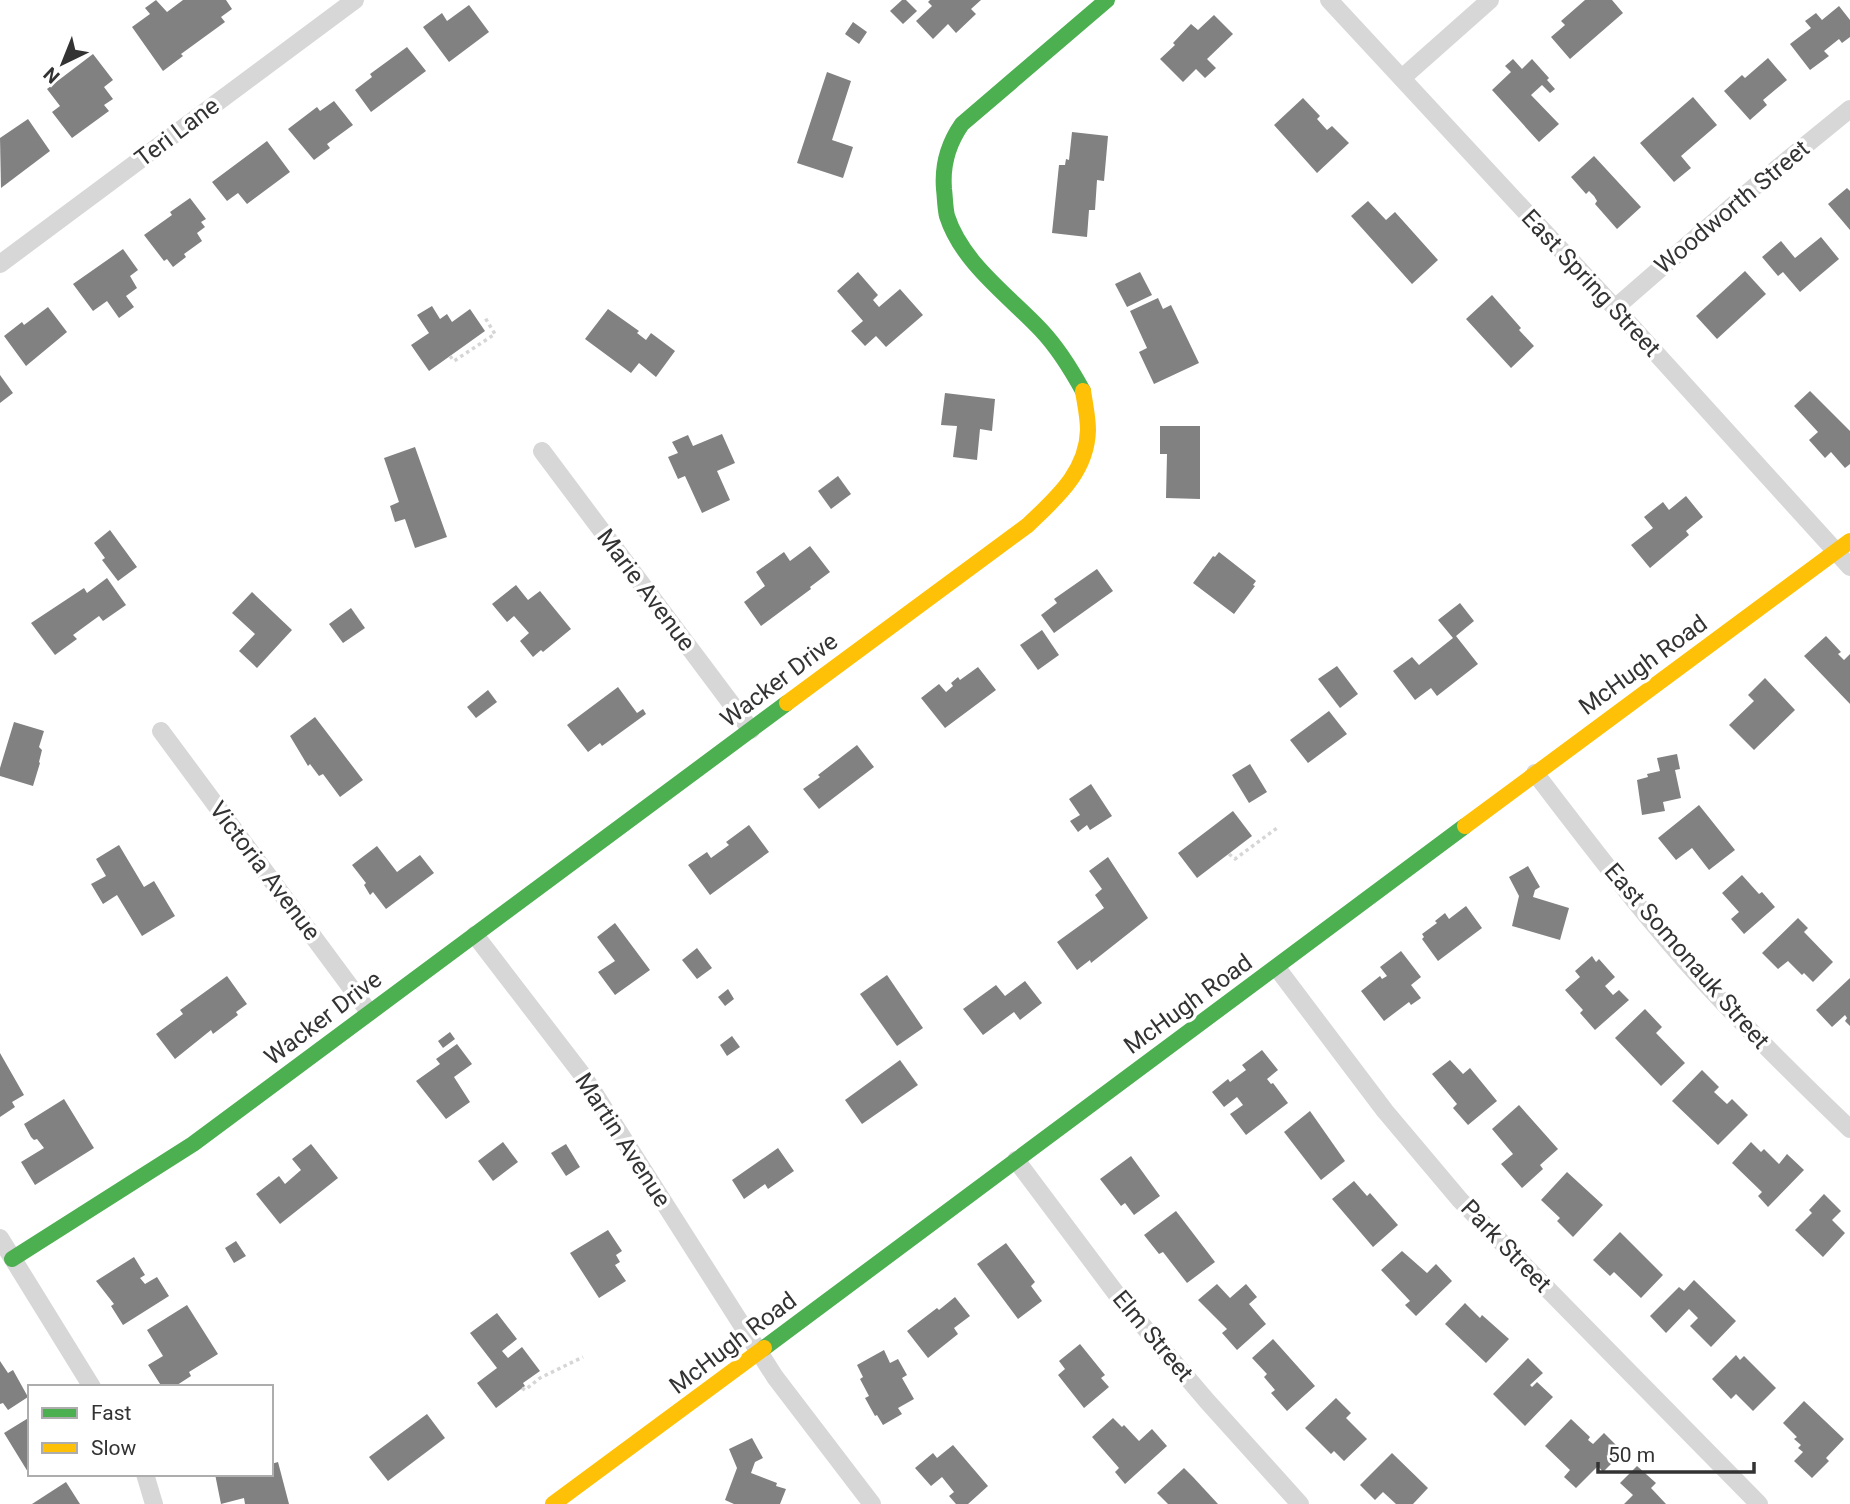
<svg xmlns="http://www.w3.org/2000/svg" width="1850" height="1504" viewBox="0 0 1850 1504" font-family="Roboto,sans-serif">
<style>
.building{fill:#818181}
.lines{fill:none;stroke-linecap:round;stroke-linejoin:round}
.path{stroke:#d6d6d6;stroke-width:3.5;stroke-dasharray:3.5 3.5;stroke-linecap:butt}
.street{stroke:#d7d7d7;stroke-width:18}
.fast{stroke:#4caf50;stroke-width:16}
.slow{stroke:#ffc107;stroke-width:16}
.labels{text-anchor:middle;stroke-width:7;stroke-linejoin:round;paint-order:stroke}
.street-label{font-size:24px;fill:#333;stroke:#fff}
</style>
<rect width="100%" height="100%" fill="#fff"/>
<!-- building -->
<g class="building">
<polygon points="156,0 167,12 183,0 226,0 232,9 221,17 225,22 181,54 183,56 163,71 132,27 150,14 145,8"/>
<polygon points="902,0 906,0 917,11 903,24 890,11"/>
<polygon points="930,0 981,0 971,9 976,14 956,33 948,24 933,39 916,21 932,6 928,2"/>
<polygon points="1585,0 1612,0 1623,13 1570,59 1551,37 1565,25 1561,21"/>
<polygon points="469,5 489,32 449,62 423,27 442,13 447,21"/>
<polygon points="1839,6 1850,20 1850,37 1842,43 1839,39 1824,51 1829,56 1810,70 1790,44 1811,28 1805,21 1816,13 1822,20"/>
<polygon points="1214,15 1233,34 1207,59 1216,68 1205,78 1196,69 1183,82 1160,59 1175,45 1173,43 1191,24 1198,30"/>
<polygon points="853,22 867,32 859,44 845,34"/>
<polygon points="407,47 426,71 371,112 355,90 372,77 370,74"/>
<polygon points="93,54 113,80 104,87 113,99 104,105 109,111 72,138 52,112 60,106 47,89"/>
<polygon points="1768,58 1787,80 1763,100 1767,105 1750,120 1724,91 1742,75 1745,78"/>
<polygon points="1513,59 1522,69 1532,59 1549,78 1547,80 1555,89 1550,93 1542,85 1531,95 1559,124 1539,142 1492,90 1511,72 1505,66"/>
<polygon points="827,72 851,81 832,140 853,147 843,178 797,163"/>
<polygon points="1693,97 1717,125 1681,156 1691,168 1674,182 1640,143"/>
<polygon points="1303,98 1320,116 1317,119 1327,130 1332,126 1349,143 1317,173 1274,125"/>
<polygon points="334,101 353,125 327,144 330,148 314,160 288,129 317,107 320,111"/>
<polygon points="28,119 50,151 1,188 0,138"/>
<polygon points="1072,132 1108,136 1104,181 1097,180 1095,210 1089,210 1087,237 1052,233 1059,165 1065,165 1066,159 1069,160"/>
<polygon points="267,141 290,172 247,204 238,193 227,201 212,182"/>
<polygon points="1594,156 1641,207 1617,229 1595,204 1597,201 1594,196 1589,191 1586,194 1571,177"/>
<polygon points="1847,188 1850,191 1850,230 1828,204"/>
<polygon points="190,198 206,219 201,222 205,227 197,233 202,241 184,254 186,257 173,267 167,259 164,261 144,235 172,215 170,212"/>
<polygon points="1368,201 1386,220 1395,212 1438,260 1412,284 1351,216"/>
<polygon points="1821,237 1839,259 1800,292 1783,272 1778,276 1762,257 1781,241 1795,258"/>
<polygon points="123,249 138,270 130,276 137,288 126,296 134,307 119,318 107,301 93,311 73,284"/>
<polygon points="1745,271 1766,294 1717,339 1696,316"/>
<polygon points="858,272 878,295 873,300 879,307 900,289 923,315 886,347 876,336 865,346 851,331 863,321 837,291"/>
<polygon points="1140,272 1152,295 1127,307 1115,284"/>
<polygon points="1492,295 1521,328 1519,330 1534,346 1511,368 1466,319"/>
<polygon points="1158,298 1163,309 1171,305 1199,363 1154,384 1139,352 1147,348 1130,311"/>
<polygon points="432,306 440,319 447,314 452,322 470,309 485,331 429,371 411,345 429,333 417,315"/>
<polygon points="48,307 67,332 26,366 4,336 22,322 24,325"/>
<polygon points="608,309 639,331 637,333 646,340 651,333 675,351 656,377 639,363 631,373 585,339"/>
<polygon points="0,375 13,393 0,403"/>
<polygon points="1810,391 1850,431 1850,464 1845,468 1831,452 1825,458 1809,440 1818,432 1794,406"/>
<polygon points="945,393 995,399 992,431 980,429 977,460 953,457 957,426 941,425"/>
<polygon points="1160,426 1200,426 1200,499 1166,498 1167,454 1160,454"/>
<polygon points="722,434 735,463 717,471 730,500 702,513 685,476 678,479 668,457 678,453 672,442 688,435 693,446"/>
<polygon points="415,447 447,537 415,548 405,519 395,522 390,506 399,502 384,458"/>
<polygon points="838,476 851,494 831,509 818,491"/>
<polygon points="1686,496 1703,517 1686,531 1689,535 1650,568 1631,545 1653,528 1644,517 1663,502 1669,510"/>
<polygon points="110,530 137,567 118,581 102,560 105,558 94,543"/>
<polygon points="810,546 830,572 810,587 811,589 761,626 744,602 765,586 756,572 784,552 790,561"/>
<polygon points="1219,552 1256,581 1253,585 1255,586 1234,614 1193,583 1213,556 1215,557"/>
<polygon points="1097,569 1113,591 1054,633 1041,615 1057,603 1054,599"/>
<polygon points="107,578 126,605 103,621 99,616 73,635 77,639 55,655 31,623 84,588 87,593"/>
<polygon points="516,585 528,600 540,591 571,629 543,652 541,650 533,657 520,641 529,633 514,616 507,622 492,604"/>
<polygon points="252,592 292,630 257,668 239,651 255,634 232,613"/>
<polygon points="1460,603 1474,621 1456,636 1478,664 1437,696 1431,688 1415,700 1393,671 1412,657 1419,665 1453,638 1438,620"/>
<polygon points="351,608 365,628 343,643 329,624"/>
<polygon points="1042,630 1059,655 1038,670 1020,645"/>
<polygon points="1826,636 1841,652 1838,654 1844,660 1850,654 1850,704 1804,656"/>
<polygon points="1337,666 1358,694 1340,708 1318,679"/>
<polygon points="978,667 996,690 945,728 921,698 939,684 946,692 953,686 951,683 958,677 960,680"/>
<polygon points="1765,678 1795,710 1754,750 1729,725 1754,701 1748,695"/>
<polygon points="618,687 637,713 643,709 646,714 602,746 600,743 588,752 567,725"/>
<polygon points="488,690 497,702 476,718 467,707"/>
<polygon points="1329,711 1347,734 1308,763 1290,740"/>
<polygon points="315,717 363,780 340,797 323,774 319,776 310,764 308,766 290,736"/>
<polygon points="14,722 44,731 39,747 42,750 39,762 40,763 33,786 0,776 0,768"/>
<polygon points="857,745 874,767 819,809 803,789 820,777 818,775"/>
<polygon points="1677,754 1680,769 1675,770 1681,798 1663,802 1665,811 1642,815 1637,780 1648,777 1647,774 1660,771 1657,758"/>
<polygon points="1250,764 1267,792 1249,803 1232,775"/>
<polygon points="1091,784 1112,816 1090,830 1087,825 1078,832 1070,821 1080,815 1069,799"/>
<polygon points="1699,805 1735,850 1709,870 1692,848 1676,860 1658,838"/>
<polygon points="1233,811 1252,836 1197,878 1178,853"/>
<polygon points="749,825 769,852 710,895 688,865 707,852 711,858 729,845 726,842"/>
<polygon points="119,845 144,887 154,881 175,916 142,936 117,895 103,904 91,884 106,876 96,859"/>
<polygon points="377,846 397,872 420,855 434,873 386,909 373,892 370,895 364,885 366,883 352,865"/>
<polygon points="1108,857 1148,918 1091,963 1090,960 1077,970 1057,942 1104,908 1095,895 1102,889 1089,871"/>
<polygon points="1528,866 1540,887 1535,890 1533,897 1569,908 1560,940 1512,926 1519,896 1509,877"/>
<polygon points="1742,875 1759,894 1762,892 1775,907 1744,934 1731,919 1739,912 1722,893"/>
<polygon points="1466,906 1482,928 1438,961 1422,939 1424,937 1422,934 1437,923 1435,921 1445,913 1449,919"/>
<polygon points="1798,918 1808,928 1804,932 1833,962 1813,982 1804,973 1802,975 1788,961 1778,969 1762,953"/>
<polygon points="615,923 650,970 615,995 598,972 615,961 597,937"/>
<polygon points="697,948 712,968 697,979 682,960"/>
<polygon points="1401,951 1421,977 1411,985 1421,998 1411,1005 1409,1002 1384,1021 1361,991 1380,976 1382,979 1387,976 1380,967"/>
<polygon points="1592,956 1596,962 1599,959 1615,977 1605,986 1613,995 1619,990 1629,1000 1595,1030 1580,1013 1583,1010 1565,990 1580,977 1575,971"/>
<polygon points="887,975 923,1028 897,1046 860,994"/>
<polygon points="227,976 247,1004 236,1012 238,1015 213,1034 211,1030 175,1059 156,1034 183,1014 180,1010"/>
<polygon points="1850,978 1850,1026 1845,1021 1847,1018 1845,1015 1832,1027 1816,1010"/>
<polygon points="1025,981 1042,1003 1020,1020 1014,1012 983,1035 963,1009 996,985 1005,996"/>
<polygon points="728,989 734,999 725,1006 718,997"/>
<polygon points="1645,1009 1662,1027 1656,1033 1685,1063 1661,1086 1615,1038"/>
<polygon points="450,1032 455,1039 443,1048 438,1041"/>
<polygon points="732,1036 740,1047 727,1056 720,1045"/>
<polygon points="457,1044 472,1064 454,1077 470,1102 446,1119 416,1081 440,1064 436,1059"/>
<polygon points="1262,1050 1278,1070 1267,1079 1271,1084 1273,1083 1288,1103 1246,1135 1230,1114 1243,1105 1237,1097 1224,1107 1212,1092 1228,1079 1230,1082 1246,1070 1242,1065"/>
<polygon points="0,1053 24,1095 12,1102 15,1107 0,1117"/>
<polygon points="900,1060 918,1085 862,1124 845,1100"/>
<polygon points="1450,1060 1463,1074 1470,1068 1497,1101 1468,1125 1453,1108 1457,1104 1432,1074"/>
<polygon points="1702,1070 1719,1087 1714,1092 1727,1104 1732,1099 1748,1115 1718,1145 1672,1101"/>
<polygon points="64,1099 94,1148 35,1185 21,1162 44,1148 37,1139 34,1140 31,1137 24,1124"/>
<polygon points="1519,1105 1558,1149 1540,1165 1543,1169 1522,1188 1501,1164 1513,1154 1492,1129"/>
<polygon points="1310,1111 1345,1161 1321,1180 1284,1132"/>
<polygon points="503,1142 518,1162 493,1181 478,1161"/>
<polygon points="1751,1142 1761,1152 1764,1149 1779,1164 1787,1154 1804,1170 1768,1207 1758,1196 1762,1192 1732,1163"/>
<polygon points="311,1144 338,1178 280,1224 256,1194 279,1176 285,1184 301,1170 292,1159"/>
<polygon points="566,1144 580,1167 566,1176 551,1153"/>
<polygon points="778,1148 794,1171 768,1189 765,1184 744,1199 732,1180"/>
<polygon points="1131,1156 1160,1196 1134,1215 1125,1203 1121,1206 1100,1179"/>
<polygon points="1567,1172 1603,1205 1573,1237 1557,1221 1560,1218 1541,1200"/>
<polygon points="1354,1181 1367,1196 1370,1193 1398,1225 1373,1247 1332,1199"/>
<polygon points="1824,1194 1841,1211 1832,1220 1845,1233 1823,1257 1795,1230 1812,1213 1809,1210"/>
<polygon points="1176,1211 1215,1262 1187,1283 1163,1252 1159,1254 1144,1235"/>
<polygon points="608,1230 622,1251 616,1255 620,1262 615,1265 626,1281 599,1298 570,1253"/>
<polygon points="1620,1232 1663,1275 1641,1298 1614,1272 1610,1276 1593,1260"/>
<polygon points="236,1241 246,1256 234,1263 225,1248"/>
<polygon points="1006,1243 1035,1282 1031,1286 1042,1301 1018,1319 977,1264"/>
<polygon points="1402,1251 1427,1273 1436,1264 1452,1281 1416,1316 1405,1305 1410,1301 1381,1270"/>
<polygon points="134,1257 145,1275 140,1278 145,1284 157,1277 169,1296 123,1325 111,1306 114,1304 96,1281"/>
<polygon points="1694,1280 1736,1321 1711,1347 1690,1326 1698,1318 1689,1309 1666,1333 1650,1316 1679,1287 1684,1291"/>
<polygon points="1217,1284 1230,1298 1246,1284 1257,1297 1249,1304 1266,1324 1237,1350 1222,1333 1227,1329 1198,1300"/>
<polygon points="955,1297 970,1316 954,1328 958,1334 928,1358 907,1331 937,1308 939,1310"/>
<polygon points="1465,1303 1480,1318 1482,1315 1509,1339 1486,1363 1445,1324"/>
<polygon points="187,1305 218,1354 189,1372 191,1376 174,1387 162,1387 148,1365 163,1356 147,1330"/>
<polygon points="497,1313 517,1339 502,1351 508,1358 522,1347 540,1371 523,1383 525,1386 496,1408 477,1383 497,1368 470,1333"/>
<polygon points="1273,1339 1315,1386 1287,1411 1271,1393 1275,1390 1264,1377 1267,1374 1252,1358"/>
<polygon points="1080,1344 1105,1375 1101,1378 1109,1387 1084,1408 1058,1375 1065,1369 1059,1361"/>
<polygon points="884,1350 890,1363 898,1359 907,1375 902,1378 914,1399 898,1408 902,1414 883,1425 877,1415 875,1416 865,1398 869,1396 860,1379 863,1377 857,1365"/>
<polygon points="1736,1355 1740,1360 1744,1356 1776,1388 1753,1411 1736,1394 1731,1399 1712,1379"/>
<polygon points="1528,1358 1543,1373 1530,1385 1532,1387 1537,1382 1553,1397 1525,1426 1493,1394"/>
<polygon points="0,1361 8,1373 13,1370 28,1397 8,1410 3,1403 0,1404"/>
<polygon points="1336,1398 1351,1413 1346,1418 1367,1439 1344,1461 1334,1451 1331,1454 1305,1428"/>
<polygon points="1804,1401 1844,1439 1826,1458 1829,1461 1812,1478 1794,1461 1803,1452 1798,1448 1801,1445 1794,1439 1797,1437 1783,1423"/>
<polygon points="427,1414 445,1438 388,1481 369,1457"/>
<polygon points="30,1417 30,1474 36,1474 31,1477 4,1433"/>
<polygon points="1113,1418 1122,1427 1124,1425 1139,1441 1152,1429 1167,1446 1125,1484 1115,1472 1119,1468 1092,1437"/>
<polygon points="1571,1419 1590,1437 1588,1440 1593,1444 1604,1433 1623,1452 1603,1472 1598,1466 1576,1488 1564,1477 1570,1470 1545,1446"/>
<polygon points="752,1438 763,1458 755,1462 751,1473 777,1483 776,1486 786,1489 780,1504 734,1504 725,1500 737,1468 729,1449"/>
<polygon points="953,1445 988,1486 968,1504 956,1504 949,1496 954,1492 942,1477 931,1486 915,1468 933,1453 937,1458"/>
<polygon points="1392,1453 1428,1488 1413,1504 1396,1504 1383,1492 1375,1500 1360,1485"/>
<polygon points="278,1462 289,1504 245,1504 244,1498 221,1504 215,1474 271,1474 271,1464"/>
<polygon points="1637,1466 1656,1483 1651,1488 1666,1504 1624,1504 1633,1495 1620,1483"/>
<polygon points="1184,1468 1193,1477 1218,1504 1168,1504 1157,1493"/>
<polygon points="66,1482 80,1504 32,1504"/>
</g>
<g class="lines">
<!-- path -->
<g class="path">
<polyline points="450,356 454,361 495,334 484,316"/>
<polyline points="1229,854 1235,859 1277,828"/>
<polyline points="522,1388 525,1390 540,1378 583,1357"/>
</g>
<!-- street -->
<g class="street">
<polyline points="1329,0 1615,308 1850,567"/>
<polyline points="1402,78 1490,0"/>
<polyline points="0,264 355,0"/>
<polyline points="1615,308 1753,188 1850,109"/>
<polyline points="542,451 751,730"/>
<polyline points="161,731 369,1012"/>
<path d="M 1535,773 C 1589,843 1643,915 1703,981 C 1750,1032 1800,1081 1850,1129"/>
<polyline points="475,935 584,1077 775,1377 872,1504"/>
<polyline points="1277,968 1385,1111 1460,1200 1759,1504"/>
<polyline points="1016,1160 1121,1300 1207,1401 1300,1504"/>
<polyline points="0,1238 92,1387"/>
<polyline points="145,1474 154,1504"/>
</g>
<!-- fast -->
<g class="fast">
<path d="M 1083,391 C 1071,369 1059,349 1041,330 C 1009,296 962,263 947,216 C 945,208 945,197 944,189 C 942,165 948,144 962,124 L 1107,0"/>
<polyline points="12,1259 193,1144 787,703"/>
<polyline points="764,1348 1465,826"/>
</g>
<!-- slow -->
<g class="slow">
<path d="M 787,703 L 1028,525 C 1056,498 1087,472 1088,430 C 1088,417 1085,404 1083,391"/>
<polyline points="1465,826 1850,541"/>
<polyline points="553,1504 764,1348"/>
</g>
</g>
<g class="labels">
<!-- street labels -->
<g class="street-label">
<text transform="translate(177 132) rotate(-37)" y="8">Teri Lane</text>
<text transform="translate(1732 207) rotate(-40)" y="8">Woodworth Street</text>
<text transform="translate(1591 283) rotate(47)" y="8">East Spring Street</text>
<text transform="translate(646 590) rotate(53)" y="8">Marie Avenue</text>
<text transform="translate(1643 665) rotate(-36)" y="8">McHugh Road</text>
<text transform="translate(779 680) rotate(-37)" y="8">Wacker Drive</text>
<text transform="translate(265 871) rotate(53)" y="8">Victoria Avenue</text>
<text transform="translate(1687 956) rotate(49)" y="8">East Somonauk Street</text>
<text transform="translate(1188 1004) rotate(-36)" y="8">McHugh Road</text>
<text transform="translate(323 1018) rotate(-37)" y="8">Wacker Drive</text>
<text transform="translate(623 1140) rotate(57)" y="8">Martin Avenue</text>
<text transform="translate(1506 1246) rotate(46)" y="8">Park Street</text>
<text transform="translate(1153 1336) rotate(50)" y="8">Elm Street</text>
<text transform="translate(733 1343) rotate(-37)" y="8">McHugh Road</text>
</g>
</g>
<!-- legend -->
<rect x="28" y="1385" width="245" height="91" fill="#ffffff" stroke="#adadad" stroke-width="2"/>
<rect x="42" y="1408" width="35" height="10" fill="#4caf50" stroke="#adadad" stroke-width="2"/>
<text x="91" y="1420" font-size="21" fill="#333333">Fast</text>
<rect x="42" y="1443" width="35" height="10" fill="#ffc107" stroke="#adadad" stroke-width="2"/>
<text x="91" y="1455" font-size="21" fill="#333333">Slow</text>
<!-- north arrow -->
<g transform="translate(63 63) rotate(223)" stroke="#ffffff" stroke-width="5" paint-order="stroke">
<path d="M0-5L12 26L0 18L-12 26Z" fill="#333333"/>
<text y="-10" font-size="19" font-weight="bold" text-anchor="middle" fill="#333333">N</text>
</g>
<!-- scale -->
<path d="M1598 1462v10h156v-10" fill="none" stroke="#333333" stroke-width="3.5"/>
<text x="1608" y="1462" font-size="21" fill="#333333" stroke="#ffffff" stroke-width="5" paint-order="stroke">50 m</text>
</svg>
